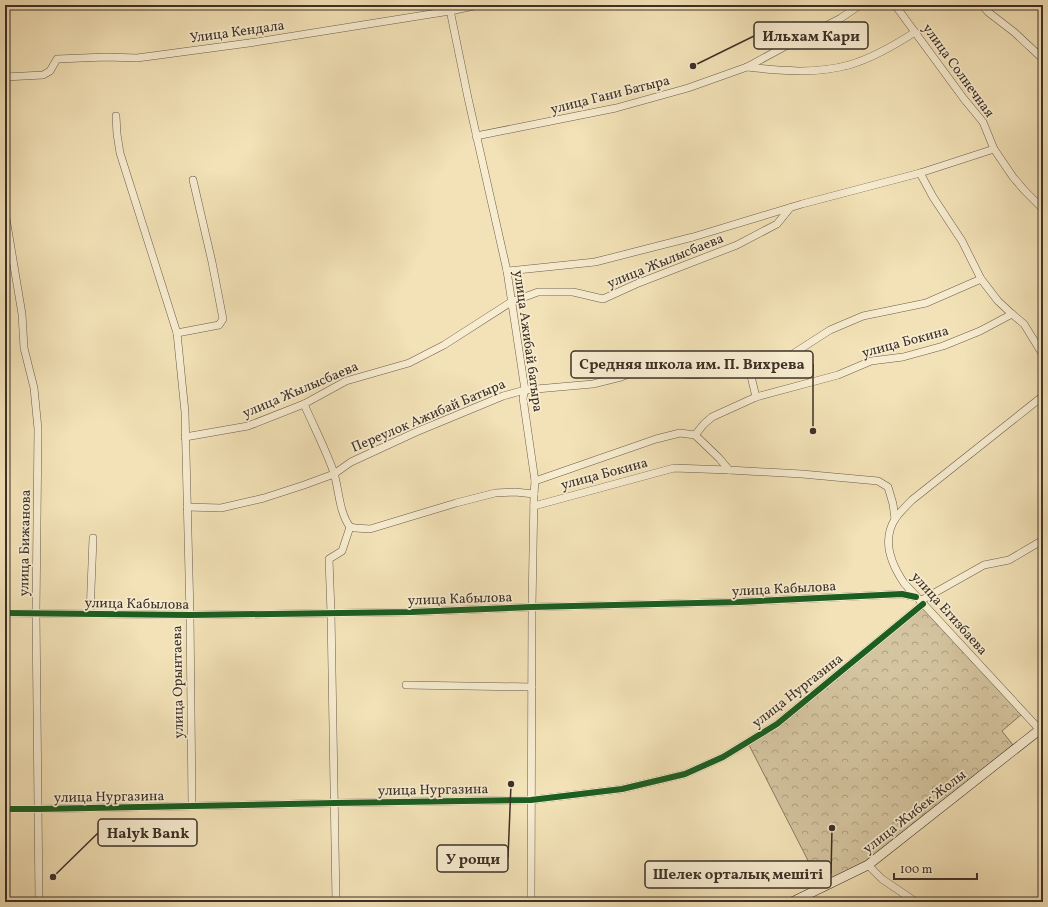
<svg xmlns="http://www.w3.org/2000/svg" width="1048" height="907" viewBox="0 0 1048 907" font-family="Vollkorn,serif">
<style>
.forest{fill:url(#forest-crowns);stroke:#887a63}
.lines{fill:none;stroke-linecap:round;stroke-linejoin:round}
.minor-casing{stroke:#6a5c4b;stroke-width:8}
.secondary-casing{stroke:#3d3027;stroke-width:10}
.minor{stroke:#f7ecd0;stroke-width:7}
.secondary{stroke:#f7ecd0;stroke-width:9}
.cycleway-casing{stroke:#f7ecd0;stroke-width:8}
.cycleway{stroke:#1b5e20;stroke-width:6}
.labels{text-anchor:middle;stroke-width:3.5;stroke-linejoin:round;paint-order:stroke}
.street-label{font-size:14px;fill:#3d3027;stroke:#f7ecd0}
.leader{fill:none;stroke:#3d3027;stroke-width:1.5}
.callout-dot{fill:#3d3027;stroke:#f7ecd0;stroke-width:1.5}
.callout{fill:#f7ecd0;stroke:#3d3027;stroke-width:1.5}
.callout-label{font-size:15px;text-anchor:middle;font-weight:bold;fill:#3d3027}
</style>
<defs>
<pattern id="forest-crowns" width="20" height="18" patternUnits="userSpaceOnUse"><rect width="20" height="18" fill="#d4c49f"/><path d="M2 6a3 3 0 1 1 6 0M12 15a3 3 0 1 1 6 0" fill="none" stroke="#ada082"/></pattern>
</defs>
<rect width="100%" height="100%" fill="#f3e2b7"/>
<filter id="stains"><feTurbulence type="fractalNoise" baseFrequency=".005" numOctaves="4"/><feColorMatrix values="0 0 0 0 .2 0 0 0 0 .09 0 0 0 0 .02 0 0 0 .5 -.17"/></filter>
<radialGradient id="worn" r=".72"><stop offset=".6" stop-color="#630" stop-opacity="0"/><stop offset="1" stop-color="#630" stop-opacity=".3"/></radialGradient>
<!-- forest -->
<polygon class="forest" points="924,606 1022,714 1002,731 1013,745 866,861 820,884 749,745"/>
<g class="lines">
<!-- minor casing -->
<g class="minor-casing">
<g id="minor">
<polyline points="449,5 468,98 507,271 525,390 523,398 535,481 534,494 532,607 531,902"/>
<polyline points="895,5 964,99 983,122 994,149 1013,177 1025,191 1043,209"/>
<polyline points="982,5 988,12 1014,32 1043,59"/>
<path d="M 747,67 C 781,71 816,74 849,65 C 873,58 895,45 915,32"/>
<polyline points="5,77 43,75 50,71 57,59 106,57 137,58 249,43 450,11 479,5"/>
<polyline points="116,116 117,134 120,153 177,333 185,412 190,615 192,806"/>
<polyline points="476,136 616,108 688,88 747,67 784,47 841,18 860,5"/>
<polyline points="920,173 933,197 962,241 981,279 998,301 1012,314 1024,324 1043,355"/>
<polyline points="5,212 22,314 24,348 34,388 38,429 36,613 39,902"/>
<polyline points="507,271 595,262 693,237 802,204 920,173 994,149"/>
<polyline points="177,333 219,325 223,319 212,262 193,180"/>
<polyline points="750,372 756,397"/>
<path d="M 304,404 C 314,427 326,450 334,473 C 339,490 339,512 350,527"/>
<polyline points="695,435 704,424 712,417 756,397 838,375 871,361 903,357 943,346 980,331 1012,314"/>
<polyline points="185,437 248,426 304,404 346,381 409,363 444,345 511,302 538,292 573,292 603,299 636,284 737,245 777,224 790,208"/>
<polyline points="535,481 656,439 680,433 695,435 719,458 729,470 802,474 878,481 888,487 893,504 895,519"/>
<polyline points="534,506 674,468 729,470"/>
<polyline points="187,507 221,508 264,498 304,485 334,474 351,462 416,432 503,396 525,390 593,384 621,377 654,365 664,366 687,375 750,372 788,357 830,330 863,316 926,303 981,279"/>
<polyline points="350,527 355,528 370,529 456,503 495,493 515,492 534,494"/>
<polyline points="920,601 984,565 1009,560 1043,540"/>
<polyline points="5,613 190,615 411,612 532,607 739,602 902,594 916,597"/>
<polyline points="90,614 93,538"/>
<polyline points="406,685 532,687"/>
<path d="M 1040,730 L 904,583 C 891,564 882,540 895,519 C 899,513 906,506 912,500 L 1043,396"/>
<polyline points="5,809 38,809 192,806 335,803 531,800 622,789 685,774 723,757 777,724 923,604"/>
<polyline points="868,865 882,879 916,902"/>
<polyline points="336,902 331,613 329,559 342,551 350,527"/>
</g>
</g>
<!-- secondary casing -->
<g class="secondary-casing">
<polyline id="secondary" points="792,902 868,865 1043,727"/>
</g>
<!-- minor -->
<use href="#minor" class="minor"/>
<!-- secondary -->
<use href="#secondary" class="secondary"/>
<!-- cycleway casing -->
<g class="cycleway-casing">
<g id="cycleway">
<polyline points="5,613 190,615 411,612 532,607 739,602 902,594 916,597"/>
<polyline points="5,809 38,809 192,806 335,803 531,800 622,789 685,774 723,757 777,724 923,604"/>
</g>
</g>
<!-- cycleway -->
<use href="#cycleway" class="cycleway"/>
</g>
<g class="labels">
<!-- street labels -->
<g class="street-label">
<text transform="translate(237 31) rotate(-8)" y="5">Улица Кендала</text>
<text transform="translate(959 70) rotate(54)" y="5">улица Солнечная</text>
<text transform="translate(610 94) rotate(-14)" y="5">улица Гани Батыра</text>
<text transform="translate(665 260) rotate(-22)" y="5">улица Жылысбаева</text>
<text transform="translate(529 341) rotate(82)" y="5">улица Ажибай батыра</text>
<text transform="translate(905 341) rotate(-15)" y="5">улица Бокина</text>
<text transform="translate(300 389) rotate(-23)" y="5">улица Жылысбаева</text>
<text transform="translate(428 415) rotate(-23)" y="5">Переулок Ажибай Батыра</text>
<text transform="translate(604 473) rotate(-15)" y="5">улица Бокина</text>
<text transform="translate(24 543) rotate(-89)" y="5">улица Бижанова</text>
<text transform="translate(784 588) rotate(-3)" y="5">улица Кабылова</text>
<text transform="translate(460 598) rotate(-2)" y="5">улица Кабылова</text>
<text transform="translate(137 603) rotate(1)" y="5">улица Кабылова</text>
<text transform="translate(950 613) rotate(48)" y="5">улица Егизбаева</text>
<text transform="translate(177 682) rotate(-91)" y="5">улица Орынтаева</text>
<text transform="translate(797 690) rotate(-38)" y="5">улица Нургазина</text>
<text transform="translate(433 789) rotate(-1)" y="5">улица Нургазина</text>
<text transform="translate(109 796) rotate(-1)" y="5">улица Нургазина</text>
<text transform="translate(914 811) rotate(-38)" y="5">улица Жибек Жолы</text>
</g>
</g>
<!-- callouts -->
<path class="leader" d="M693 66L754 36M813 431L813 364M53 877L98 833M511 784L508 858M832 828L831 874"/>
<g class="callout-dot">
<circle cx="693" cy="66" r="4"/>
<circle cx="813" cy="431" r="4"/>
<circle cx="53" cy="877" r="4"/>
<circle cx="511" cy="784" r="4"/>
<circle cx="832" cy="828" r="4"/>
</g>
<g class="callout">
<rect x="754" y="22" width="114" height="27" rx="4"/>
<rect x="571" y="351" width="242" height="27" rx="4"/>
<rect x="98" y="819" width="99" height="27" rx="4"/>
<rect x="437" y="845" width="71" height="27" rx="4"/>
<rect x="645" y="861" width="186" height="27" rx="4"/>
</g>
<g class="callout-label">
<text x="811" y="41">Ильхам Кари</text>
<text x="692" y="369">Средняя школа им. П. Вихрева</text>
<text x="148" y="838">Halyk Bank</text>
<text x="473" y="864">У рощи</text>
<text x="738" y="879">Шелек орталық мешіті</text>
</g>
<!-- margin -->
<rect width="1048" height="907" fill="none" stroke="#f3e2b7" stroke-width="20"/>
<rect x="6" y="6" width="1036" height="895" fill="none" stroke="#3d3027" stroke-width="2"/>
<rect x="10" y="10" width="1028" height="887" fill="none" stroke="#3d3027"/>
<!-- scale -->
<path d="M894 873v6h83v-6" fill="none" stroke="#3d3027" stroke-width="2"/>
<text x="900" y="873" font-size="12" fill="#3d3027" stroke="#f7ecd0" stroke-width="3" paint-order="stroke">100 m</text>
<rect width="100%" height="100%" filter="url(#stains)"/>
<rect width="100%" height="100%" fill="url(#worn)"/>
</svg>
